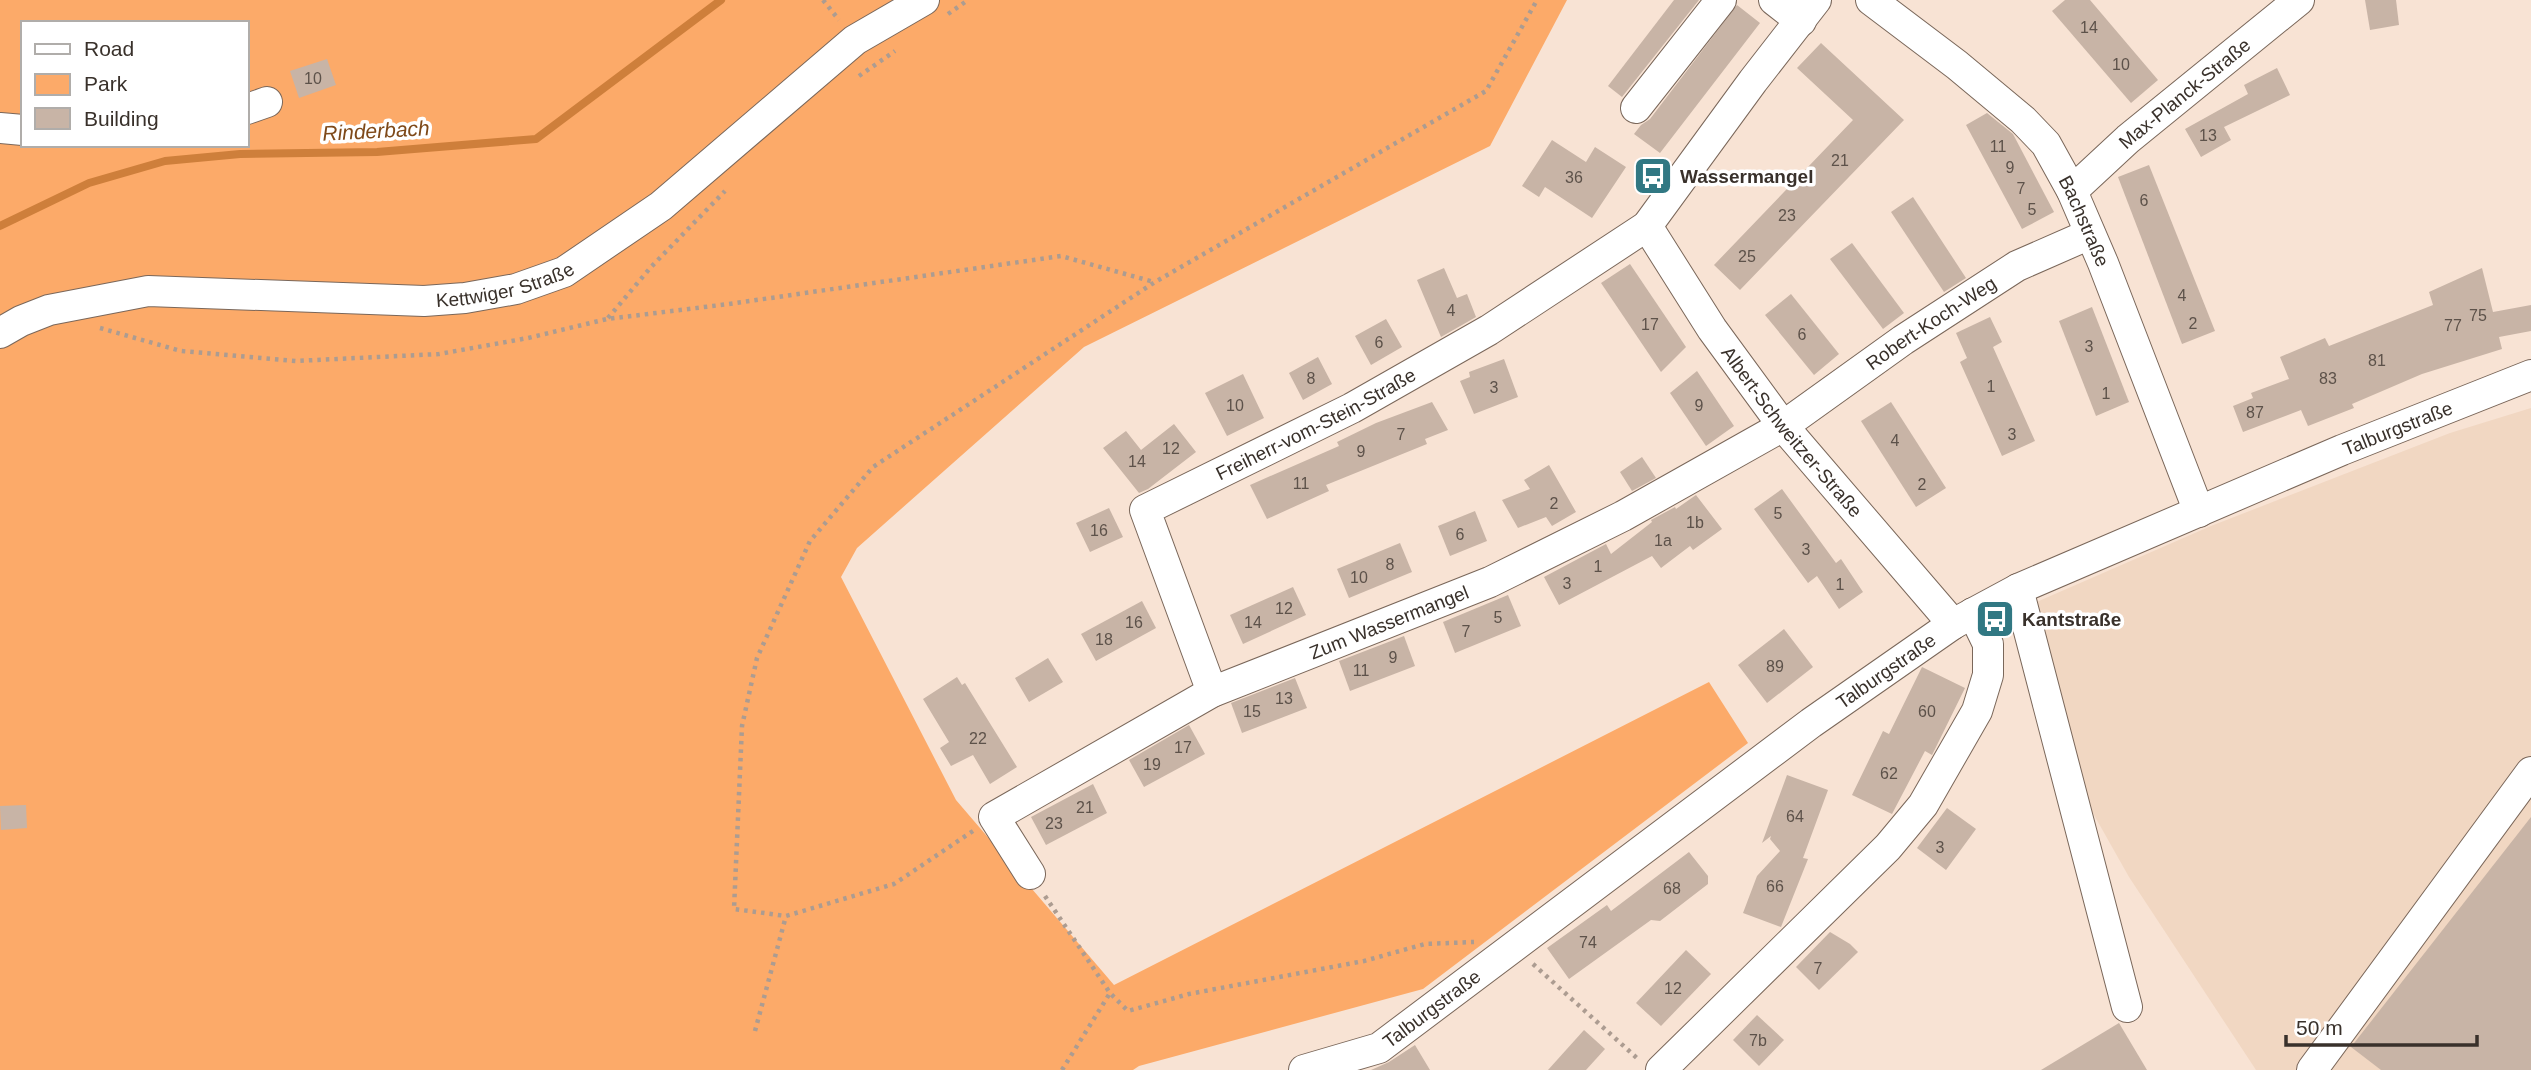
<svg xmlns="http://www.w3.org/2000/svg" width="2531" height="1070" viewBox="0 0 2531 1070" font-family="Helvetica,sans-serif">
<style>
.built{fill:#f1d7c2}
.green{fill:#fcaa69;fill-rule:evenodd}
.lines{fill:none;stroke-linecap:round;stroke-linejoin:round}
.stream{stroke:#ce7f3b;stroke-width:8}
.building{fill:#c8b4a6}
.minor-casing{stroke:#7a675a;stroke-width:32}
.path{stroke:#ac9c91;stroke-width:4.5;stroke-dasharray:3.5 5;stroke-linecap:butt}
.minor{stroke:#fff;stroke-width:30}
.labels{text-anchor:middle;stroke-width:7;stroke-linejoin:round;paint-order:stroke}
.number-label{font-size:16px;fill:#5d524a}
.street-label{font-size:19px;fill:#39312b;stroke:#fff}
.poi-label{font-size:19px;font-weight:bold;fill:#39312b;stroke:#fff;text-anchor:start}
.water-label{font-size:21px;font-style:italic;fill:#7e4919;stroke:#fff}
</style>
<rect width="100%" height="100%" fill="#f8e3d4"/>
<!-- built -->
<polygon class="built" points="2531,408 2531,1070 2256,1070 2129,877 2072,776 2032,604 2211,526 2450,433"/>
<!-- green -->
<path class="green" d="M 0,0 L 1567,0 L 1490,146 L 1084,347 L 857,548 L 841,577 L 956,800 L 1114,985 L 1709,682 L 1748,743 L 1423,989 L 1139,1066 L 1133,1070 L 0,1070 ZM 23,23 L 247,23 L 247,145 L 23,145 Z"/>
<g class="lines">
<!-- stream -->
<polyline class="stream" points="0,226 89,183 165,161 240,154 377,152 536,139 721,0"/>
</g>
<!-- building -->
<g class="building">
<polygon points="1674,0 1699,0 1622,97 1608,86"/>
<polygon points="2065,0 2090,0 2158,80 2131,103 2052,11"/>
<polygon points="2365,0 2396,0 2399,25 2370,30"/>
<polygon points="1737,5 1760,23 1660,153 1634,134 1641,125 1650,119"/>
<polygon points="1821,43 1904,120 1740,290 1714,265 1853,120 1797,68"/>
<polygon points="327,59 336,85 299,98 290,71"/>
<polygon points="2277,68 2290,95 2224,127 2231,140 2201,157 2185,129 2248,94 2244,85"/>
<polygon points="1987,113 2013,134 2054,212 2022,229 1966,125"/>
<polygon points="1552,140 1586,162 1595,147 1626,167 1592,218 1545,187 1539,197 1522,186"/>
<polygon points="2149,165 2215,331 2182,344 2118,177"/>
<polygon points="1913,197 1966,278 1944,292 1891,212"/>
<polygon points="1852,243 1904,313 1883,329 1830,259"/>
<polygon points="1630,264 1686,347 1661,372 1601,283"/>
<polygon points="1444,268 1457,298 1467,294 1476,317 1441,337 1417,280"/>
<polygon points="2482,268 2493,312 2531,305 2531,331 2499,337 2502,349 2422,374 2352,404 2354,408 2308,426 2301,410 2243,432 2233,406 2253,398 2251,393 2289,379 2280,357 2325,338 2329,346 2433,305 2429,292"/>
<polygon points="1791,294 1839,354 1814,375 1765,315"/>
<polygon points="2092,307 2129,402 2096,416 2059,321"/>
<polygon points="1990,317 2002,342 1993,347 2035,441 2002,456 1960,362 1967,358 1956,333"/>
<polygon points="1386,319 1402,347 1371,365 1355,336"/>
<polygon points="1318,357 1332,384 1303,400 1289,373"/>
<polygon points="1504,359 1518,397 1474,414 1460,381 1470,377 1469,372"/>
<polygon points="1697,371 1734,426 1706,446 1670,393"/>
<polygon points="1243,374 1264,418 1227,436 1205,393"/>
<polygon points="1432,402 1448,430 1425,439 1427,444 1326,485 1329,491 1267,519 1250,485 1339,446 1337,442 1376,423"/>
<polygon points="1891,402 1946,488 1916,507 1861,421"/>
<polygon points="1174,424 1196,452 1148,489 1139,493 1103,448 1126,431 1141,450"/>
<polygon points="1642,457 1656,478 1632,491 1620,472"/>
<polygon points="1549,465 1576,512 1552,526 1546,517 1518,528 1502,500 1530,489 1524,480"/>
<polygon points="1782,489 1836,563 1841,559 1863,592 1839,609 1817,576 1808,583 1754,509"/>
<polygon points="1696,495 1722,529 1693,550 1690,546 1661,568 1652,556 1559,605 1544,577 1606,544 1611,554 1652,522 1651,520 1675,507 1676,509"/>
<polygon points="1109,508 1123,537 1090,552 1076,523"/>
<polygon points="1475,511 1487,541 1450,556 1438,526"/>
<polygon points="1400,543 1412,572 1349,598 1337,569"/>
<polygon points="1293,587 1306,615 1243,644 1230,615"/>
<polygon points="1508,595 1521,626 1455,653 1443,622"/>
<polygon points="1142,601 1156,628 1096,661 1081,634"/>
<polygon points="1784,629 1813,667 1767,703 1738,665"/>
<polygon points="1404,636 1415,666 1350,691 1339,661"/>
<polygon points="1048,658 1063,682 1029,702 1015,678"/>
<polygon points="1922,667 1965,688 1937,745 1932,755 1925,751 1892,814 1852,795 1883,731 1889,734"/>
<polygon points="957,677 962,685 965,683 1017,767 990,784 973,755 951,766 940,748 949,742 923,699"/>
<polygon points="1295,678 1307,708 1242,733 1231,703"/>
<polygon points="1189,725 1205,754 1144,787 1129,760"/>
<polygon points="1787,775 1828,790 1803,858 1808,859 1781,927 1743,913 1757,876 1780,851 1770,839 1771,836 1762,843"/>
<polygon points="1093,784 1107,813 1046,845 1031,817"/>
<polygon points="26,805 27,828 1,830 0,806"/>
<polygon points="1947,808 1976,829 1946,870 1917,848"/>
<polygon points="2531,817 2531,1070 2381,1070 2351,1047"/>
<polygon points="1689,852 1708,876 1708,884 1660,921 1651,920 1569,979 1547,948 1607,905 1611,911"/>
<polygon points="1830,932 1850,944 1858,952 1819,990 1796,967"/>
<polygon points="1686,950 1711,974 1661,1026 1636,1003"/>
<polygon points="1757,1015 1784,1040 1759,1066 1733,1040"/>
<polygon points="2119,1023 2147,1070 2041,1070"/>
<polygon points="1584,1030 1605,1049 1586,1070 1548,1070"/>
<polygon points="1415,1045 1430,1070 1371,1070 1389,1062"/>
</g>
<g class="lines">
<!-- minor casing -->
<g class="minor-casing">
<g id="minor">
<polyline points="1774,0 1801,21"/>
<path id="s1" d="M 1871,0 L 1957,65 L 2023,120 L 2046,144 L 2072,191 L 2103,263 L 2199,512"/>
<polyline points="1636,108 1721,0"/>
<polyline points="247,109 267,102"/>
<polyline points="0,128 23,130"/>
<path id="s2" d="M 2072,191 L 2128,139 L 2299,0"/>
<path id="s3" d="M 1647,226 L 1712,329 L 1783,426 L 1953,624"/>
<path id="s4" d="M 0,333 L 21,321 L 49,310 L 148,291 L 424,301 L 465,298 L 516,289 L 564,272 L 661,206 L 855,40 L 924,0"/>
<polyline points="2018,589 2127,1007"/>
<path id="s5" d="M 1212,692 L 1145,510 L 1352,408 L 1489,330 L 1647,226 L 1753,81 L 1816,0"/>
<path id="s6" d="M 1030,874 L 994,817 L 1212,692 L 1490,582 L 1623,516 L 1783,426 L 1903,340 L 2017,266 L 2090,234"/>
<path id="s7" d="M 1304,1070 L 1379,1048 L 1811,723 L 1953,624 L 2018,589 L 2342,450 L 2531,375"/>
<polyline points="1661,1070 1888,847 1923,805 1977,711 1988,675 1988,644 1973,613"/>
<polyline points="2312,1070 2531,772"/>
</g>
</g>
<!-- path -->
<g class="path">
<polyline points="823,0 839,20"/>
<polyline points="948,14 968,0"/>
<polyline points="859,76 895,51"/>
<polyline points="608,318 651,267 725,191"/>
<polyline points="100,328 181,351 296,361 439,354 528,338 607,319 729,304 1061,256 1154,282"/>
<polyline points="973,831 894,884 786,916 734,909 742,726 757,658 810,541 873,467 1155,282 1486,91 1537,0"/>
<polyline points="1045,896 1110,993 1128,1011 1189,994 1364,961 1425,944 1474,942"/>
<polyline points="1533,964 1638,1059"/>
<polyline points="755,1031 786,916"/>
<polyline points="1062,1070 1110,993"/>
</g>
<!-- minor -->
<use href="#minor" class="minor"/>
</g>
<!-- icons -->
<defs>
<g id="bus-square" transform="scale(2.0125)"><rect x="-9" y="-9" width="18" height="18" rx="4" fill="#317883" stroke="#fff"/><path d="M-5-6H5V4H4V6H2V4H-2V6H-4V4H-5ZM-3.5-4V0h7V-4ZM-3.5 1.2v1.5H-2V1.2ZM2 1.2v1.5H3.5V1.2Z" fill="#fff"/></g>
</defs>
<g fill-rule="evenodd">
<use href="#bus-square" x="1653" y="176"/>
<use href="#bus-square" x="1995" y="619"/>
</g>
<g class="labels">
<!-- number labels -->
<g class="number-label">
<text x="2089" y="33">14</text>
<text x="2121" y="70">10</text>
<text x="313" y="84">10</text>
<text x="2208" y="141">13</text>
<text x="1998" y="152">11</text>
<text x="1840" y="166">21</text>
<text x="2010" y="173">9</text>
<text x="1574" y="183">36</text>
<text x="2021" y="194">7</text>
<text x="2144" y="206">6</text>
<text x="2032" y="215">5</text>
<text x="1787" y="221">23</text>
<text x="1747" y="262">25</text>
<text x="2182" y="301">4</text>
<text x="1451" y="316">4</text>
<text x="2478" y="321">75</text>
<text x="2193" y="329">2</text>
<text x="1650" y="330">17</text>
<text x="2453" y="331">77</text>
<text x="1802" y="340">6</text>
<text x="1379" y="348">6</text>
<text x="2089" y="352">3</text>
<text x="2377" y="366">81</text>
<text x="1311" y="384">8</text>
<text x="2328" y="384">83</text>
<text x="1991" y="392">1</text>
<text x="1494" y="393">3</text>
<text x="2106" y="399">1</text>
<text x="1235" y="411">10</text>
<text x="1699" y="411">9</text>
<text x="2255" y="418">87</text>
<text x="1401" y="440">7</text>
<text x="2012" y="440">3</text>
<text x="1895" y="446">4</text>
<text x="1171" y="454">12</text>
<text x="1361" y="457">9</text>
<text x="1137" y="467">14</text>
<text x="1301" y="489">11</text>
<text x="1922" y="490">2</text>
<text x="1554" y="509">2</text>
<text x="1778" y="519">5</text>
<text x="1695" y="528">1b</text>
<text x="1099" y="536">16</text>
<text x="1460" y="540">6</text>
<text x="1663" y="546">1a</text>
<text x="1806" y="555">3</text>
<text x="1390" y="570">8</text>
<text x="1598" y="572">1</text>
<text x="1359" y="583">10</text>
<text x="1567" y="589">3</text>
<text x="1840" y="590">1</text>
<text x="1284" y="614">12</text>
<text x="1498" y="623">5</text>
<text x="1134" y="628">16</text>
<text x="1253" y="628">14</text>
<text x="1466" y="637">7</text>
<text x="1104" y="645">18</text>
<text x="1393" y="663">9</text>
<text x="1775" y="672">89</text>
<text x="1361" y="676">11</text>
<text x="1284" y="704">13</text>
<text x="1252" y="717">15</text>
<text x="1927" y="717">60</text>
<text x="978" y="744">22</text>
<text x="1183" y="753">17</text>
<text x="1152" y="770">19</text>
<text x="1889" y="779">62</text>
<text x="1085" y="813">21</text>
<text x="1795" y="822">64</text>
<text x="1054" y="829">23</text>
<text x="1940" y="853">3</text>
<text x="1775" y="892">66</text>
<text x="1672" y="894">68</text>
<text x="1588" y="948">74</text>
<text x="1818" y="974">7</text>
<text x="1673" y="994">12</text>
<text x="1758" y="1046">7b</text>
</g>
<!-- street labels -->
<g class="street-label">
<text dy="7" stroke="none"><textPath href="#s2" startOffset="149">Max-Planck-Straße</textPath></text>
<text dy="7" stroke="none"><textPath href="#s1" startOffset="313">Bachstraße</textPath></text>
<text dy="7" stroke="none"><textPath href="#s4" startOffset="514">Kettwiger Straße</textPath></text>
<text dy="7" stroke="none"><textPath href="#s6" startOffset="1130">Robert-Koch-Weg</textPath></text>
<text dy="7" stroke="none"><textPath href="#s5" startOffset="385">Freiherr-vom-Stein-Straße</textPath></text>
<text dy="7" stroke="none"><textPath href="#s7" startOffset="1278">Talburgstraße</textPath></text>
<text dy="7" stroke="none"><textPath href="#s3" startOffset="252">Albert-Schweitzer-Straße</textPath></text>
<text dy="7" stroke="none"><textPath href="#s6" startOffset="509">Zum Wassermangel</textPath></text>
<text dy="7" stroke="none"><textPath href="#s7" startOffset="710">Talburgstraße</textPath></text>
<text dy="7" stroke="none"><textPath href="#s7" startOffset="144">Talburgstraße</textPath></text>
</g>
<!-- poi labels -->
<g class="poi-label">
<text x="1680" y="183">Wassermangel</text>
<text x="2022" y="626">Kantstraße</text>
</g>
<!-- water labels -->
<g class="water-label">
<text transform="translate(376 131) rotate(-3)" y="7">Rinderbach</text>
</g>
</g>
<!-- legend -->
<rect x="21" y="21" width="228" height="126" fill="#ffffff" stroke="#b0adaa" stroke-width="2"/>
<rect x="35" y="44" width="35" height="10" fill="#ffffff" stroke="#b0adaa" stroke-width="2"/>
<text x="84" y="56" font-size="21" fill="#39312b">Road</text>
<rect x="35" y="74" width="35" height="21" fill="#fcaa69" stroke="#b0adaa" stroke-width="2"/>
<text x="84" y="91" font-size="21" fill="#39312b">Park</text>
<rect x="35" y="108" width="35" height="21" fill="#c8b4a6" stroke="#b0adaa" stroke-width="2"/>
<text x="84" y="126" font-size="21" fill="#39312b">Building</text>
<!-- scale -->
<path d="M2286 1035v10h191v-10" fill="none" stroke="#39312b" stroke-width="3.5"/>
<text x="2296" y="1035" font-size="21" fill="#39312b" stroke="#ffffff" stroke-width="5" paint-order="stroke">50 m</text>
</svg>
